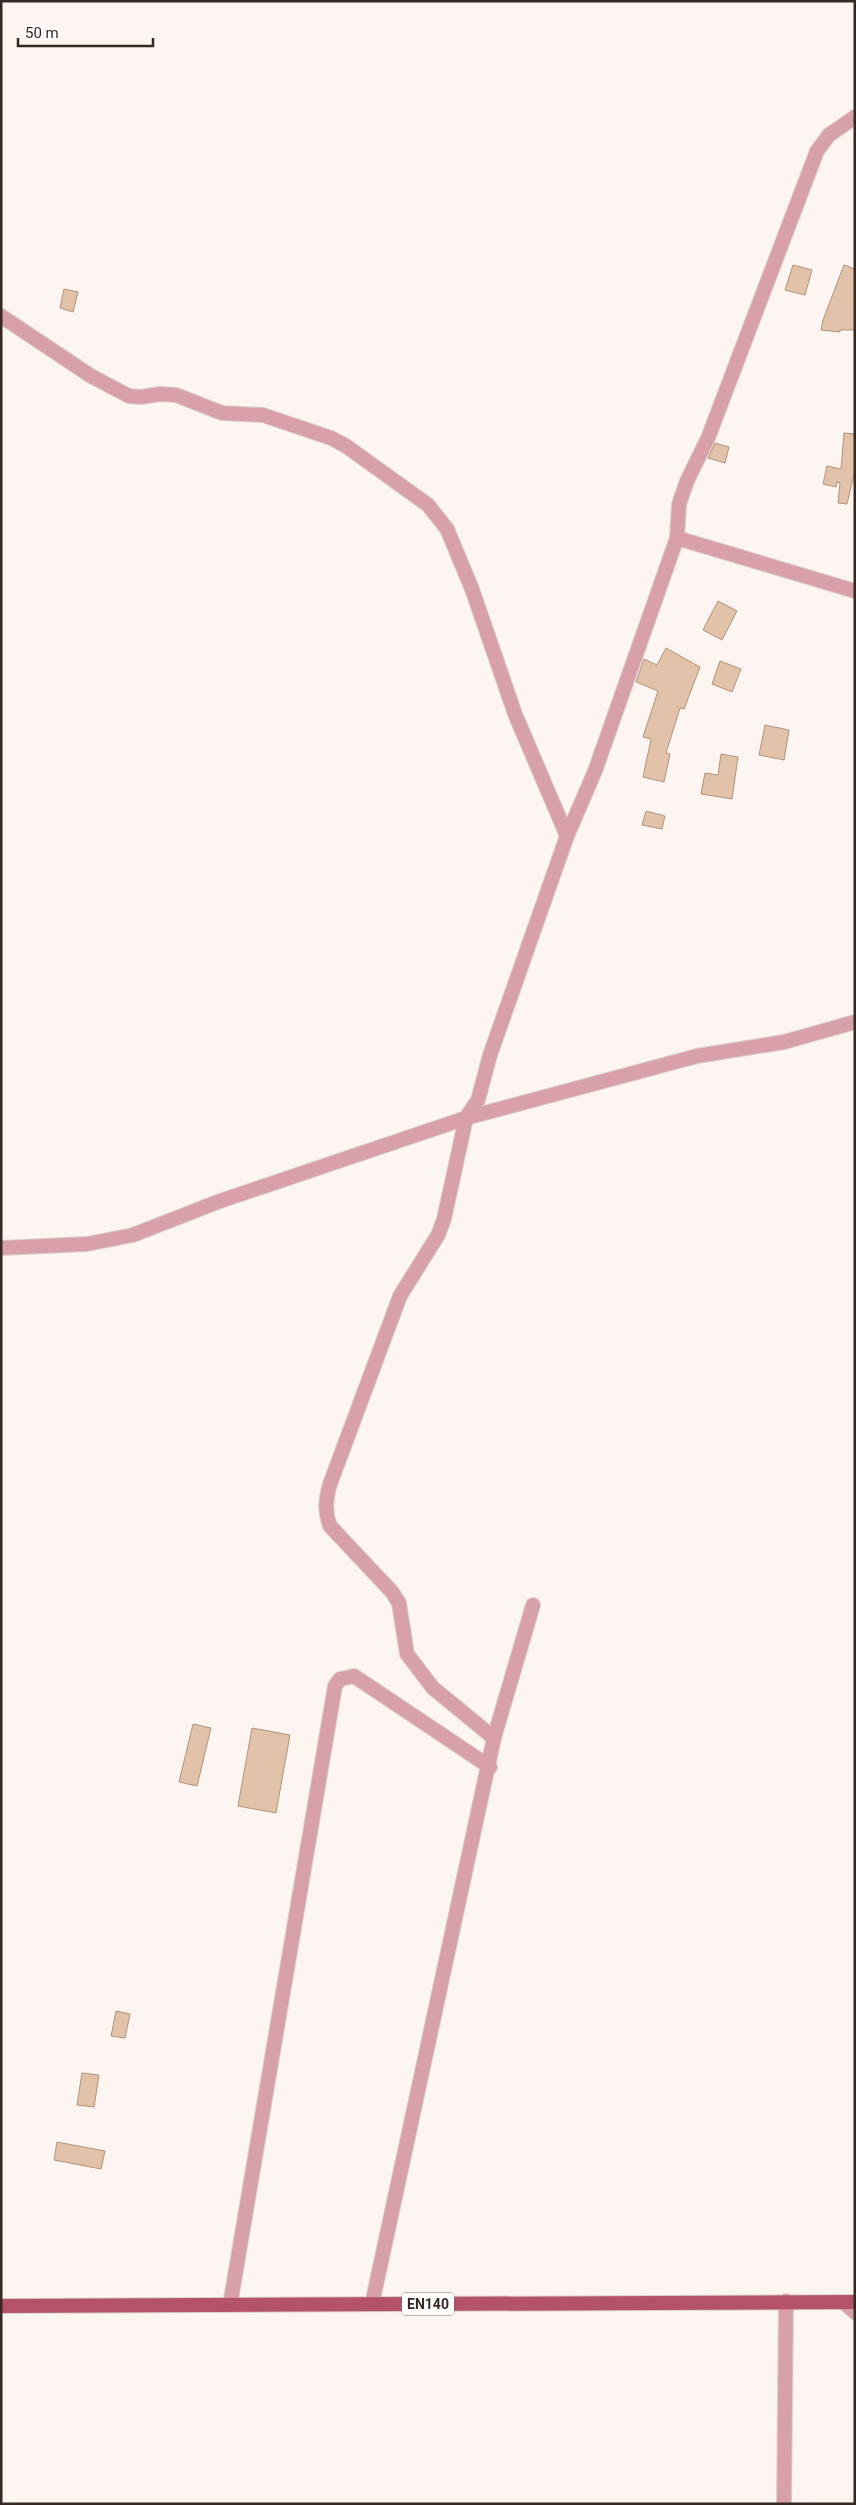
<svg xmlns="http://www.w3.org/2000/svg" width="856" height="2505" viewBox="0 0 856 2505" font-family="Roboto,sans-serif">
<style>
.building{fill:#e2c3a9;stroke:#b1937b}
.lines{fill:none;stroke-linecap:round;stroke-linejoin:round}
.service-casing{stroke:#dad0cd;stroke-width:12}
.minor-casing{stroke:#dad0cd;stroke-width:16}
.primary-casing{stroke:#dad0cd;stroke-width:16}
.service{stroke:#d8a0a8;stroke-width:10}
.minor{stroke:#d8a0a8;stroke-width:14}
.primary{stroke:#b45368;stroke-width:14}
.labels{text-anchor:middle;stroke-width:4.5;stroke-linejoin:round;paint-order:stroke}
.shield{fill:#fff;stroke:#746866;stroke-width:1}
.shield-label{font-size:14px;font-weight:bold;fill:#382824}
</style>
<rect width="100%" height="100%" fill="#fdf5f2"/>
<!-- building -->
<g class="building">
<polygon points="793,265 812,270 805,295 785,290"/>
<polygon points="844,265 855,269 855,330 840,330 840,332 821,330 823,320"/>
<polygon points="64,289 78,292 73,312 60,308"/>
<polygon points="844,433 855,434 855,470 847,504 838,503 840,483 837,482 836,487 823,484 827,466 841,469"/>
<polygon points="715,443 729,447 725,463 708,458"/>
<polygon points="718,601 737,611 722,640 703,630"/>
<polygon points="666,648 700,667 684,709 680,708 666,753 670,754 664,782 643,777 651,739 643,737 658,691 636,682 644,659 657,665"/>
<polygon points="720,661 741,669 732,692 712,684"/>
<polygon points="765,725 789,730 784,760 759,755"/>
<polygon points="721,754 738,757 732,799 701,794 705,773 718,775"/>
<polygon points="646,811 665,816 662,829 642,825"/>
<polygon points="193,1724 211,1728 197,1786 179,1782"/>
<polygon points="252,1728 290,1735 276,1813 238,1806"/>
<polygon points="116,2011 130,2014 125,2038 111,2036"/>
<polygon points="82,2073 99,2075 94,2107 77,2105"/>
<polygon points="57,2142 105,2151 101,2169 54,2160"/>
</g>
<g class="lines">
<!-- service casing -->
<g class="service-casing">
<polyline id="service" points="840,2302 855,2315"/>
</g>
<!-- minor casing -->
<g class="minor-casing">
<g id="minor">
<polyline points="1,316 91,376 129,396 141,397 160,394 176,395 222,413 263,415 331,438 346,446 428,505 447,529 472,589 515,714 567,836"/>
<polyline points="677,538 855,591"/>
<polyline points="1,1248 87,1244 133,1235 220,1201 466,1118 697,1056 784,1042 855,1022"/>
<path d="M 494,1738 L 433,1688 L 407,1654 L 399,1603 L 392,1592 L 330,1526 C 324,1511 326,1499 330,1484 L 400,1296 L 438,1235 L 444,1219 L 466,1118 L 478,1100 L 490,1055 L 567,836 L 595,771 L 677,538 L 679,504 L 687,481 L 708,438 L 817,151 L 829,135 L 855,117"/>
<polyline points="372,2304 494,1738 533,1605"/>
<polyline points="230,2305 335,1686 340,1679 354,1676 490,1767"/>
<polyline points="784,2504 786,2301"/>
</g>
</g>
<!-- primary casing -->
<g class="primary-casing">
<polyline id="primary" points="1,2306 855,2302"/>
</g>
<!-- service -->
<use href="#service" class="service"/>
<!-- minor -->
<use href="#minor" class="minor"/>
<!-- primary -->
<use href="#primary" class="primary"/>
</g>
<g class="labels">
<!-- shield labels -->
<rect class="shield" x="402" y="2292.5" width="52" height="23" rx="4"/>
<g class="shield-label">
<text x="428" y="2309">EN140</text>
</g>
</g>
<!-- border -->
<rect width="856" height="2505" fill="none" stroke="#382824" stroke-width="5"/>
<!-- scale -->
<path d="M18 38v8h135v-8" fill="none" stroke="#382824" stroke-width="2.5"/>
<text x="25" y="38" font-size="15" fill="#382824" stroke="#ffffff" stroke-width="4" paint-order="stroke">50 m</text>
</svg>
